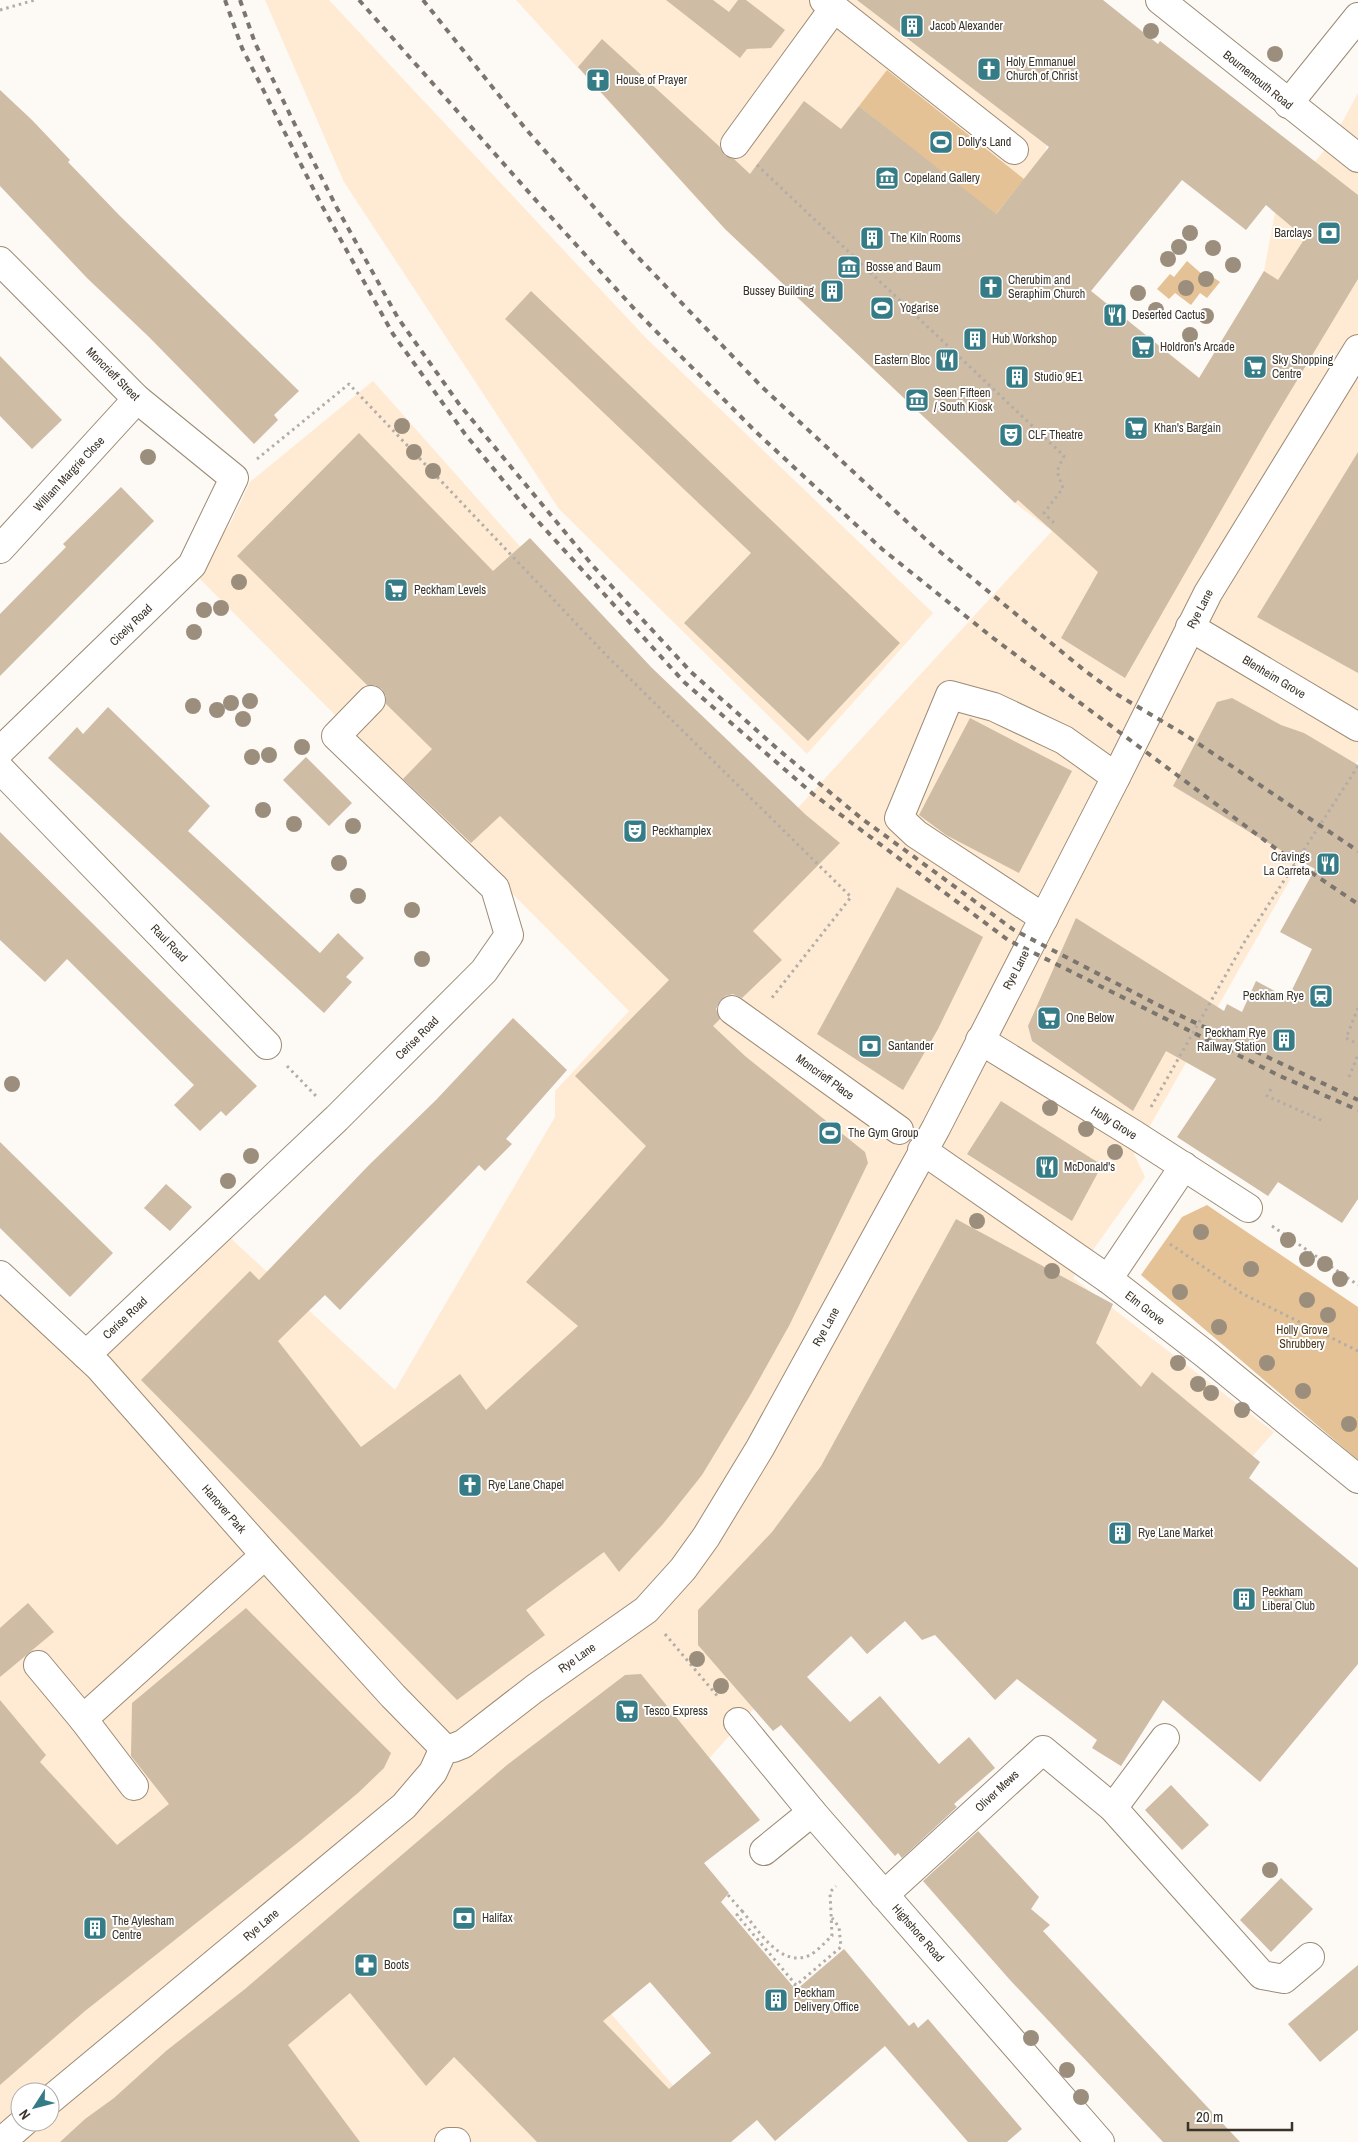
<svg xmlns="http://www.w3.org/2000/svg" width="1358" height="2142" viewBox="0 0 1358 2142" font-family="'Archivo Narrow',sans-serif">
<style>
.built{fill:#ffebd3;fill-rule:evenodd}
.green{fill:#e5c296}
.building{fill:#cebca5;fill-rule:evenodd}
.lines{fill:none;stroke-linecap:round;stroke-linejoin:round}
.minor-casing{stroke:#9c8b75;stroke-width:30}
.path{stroke:#b3ada7;stroke-width:3;stroke-dasharray:2.5 4;stroke-linecap:butt}
.minor{stroke:#fff;stroke-width:28}
.rail{stroke:#7b756d;stroke-width:4;stroke-dasharray:6 6;stroke-linecap:butt}
.tree{fill:#9c8e7c}
.labels{text-anchor:middle;stroke-width:4;stroke-linejoin:round;paint-order:stroke}
.poi-label{font-size:12px;fill:#3a3329;stroke:#fff;text-anchor:start}
.street-label{font-size:12px;fill:#3a3329;stroke:#fff}
.park-label{font-size:12px;fill:#4d3719;stroke:#fff}
</style>
<rect width="100%" height="100%" fill="#fdf9f5"/>
<!-- built -->
<g class="built">
<polygon points="265,0 329,0 646,338 933,613 807,754 559,509 344,182"/>
<path d="M 516,0 L 942,0 L 1050,135 L 1021,235 L 1200,378 L 1264,271 L 1275,213 L 1333,139 L 1358,93 L 1358,760 L 1134,1154 L 1145,1177 L 1073,1278 L 1274,1432 L 1062,1669 L 912,1534 L 713,1754 L 615,1887 L 542,1934 L 722,2142 L 0,2142 L 0,1290 L 77,1363 L 226,1234 L 395,1390 L 555,1117 L 555,1091 L 629,1011 L 197,576 L 231,522 L 250,482 L 373,381 L 578,612 L 785,822 L 1052,531 L 1015,503 L 725,229 ZM 20,2092 L 50,2092 L 50,2122 L 20,2122 Z"/>
</g>
<!-- green -->
<g class="green">
<polygon points="887,70 1024,179 995,215 859,106"/>
<polygon points="1187,261 1203,275 1206,272 1220,282 1207,298 1200,293 1191,305 1175,293 1169,299 1157,289 1170,274 1174,277"/>
<polygon points="1207,1205 1358,1307 1358,1460 1141,1275 1182,1217"/>
</g>
<!-- building -->
<g class="building">
<polygon points="666,0 713,0 729,12 738,0 746,0 785,30 771,48 747,49 740,58"/>
<path d="M 857,0 L 1103,0 L 1158,44 L 1160,41 L 1358,195 L 1358,279 L 1266,432 L 1125,678 L 1061,638 L 1098,572 L 1018,500 L 1015,503 L 725,229 L 578,67 L 602,39 L 720,147 L 725,156 L 734,159 L 750,174 L 804,101 L 841,129 L 859,106 L 996,214 L 1049,147 ZM 1182,180 L 1246,230 L 1266,205 L 1305,238 L 1278,280 L 1264,271 L 1199,378 L 1091,291 Z"/>
<polygon points="0,90 32,120 70,160 68,162 120,216 299,391 274,415 278,420 254,444 149,337 87,278 0,186"/>
<polygon points="531,291 900,643 808,741 684,623 751,553 505,319"/>
<polygon points="0,356 62,420 32,449 0,416"/>
<polygon points="359,433 493,571 530,538 652,668 806,815 840,843 753,931 782,960 742,998 733,994 725,996 720,1001 716,1009 720,1019 713,1026 745,1056 865,1152 868,1163 790,1324 751,1394 702,1475 663,1524 619,1572 604,1552 526,1610 545,1635 457,1700 141,1380 250,1271 259,1280 368,1166 436,1100 513,1018 567,1070 506,1139 512,1144 485,1171 479,1165 340,1310 325,1295 278,1341 361,1447 460,1374 486,1410 578,1326 526,1282 646,1146 575,1076 669,980 500,816 471,843 403,779 432,749 386,704 386,696 382,689 375,685 367,685 237,556"/>
<polygon points="1358,452 1358,673 1257,617"/>
<polygon points="121,487 154,521 0,676 0,614 66,547 63,544"/>
<polygon points="1232,698 1281,725 1304,733 1358,765 1358,1199 1342,1223 1278,1182 1268,1196 1177,1137 1216,1079 1166,1051 1133,1111 1032,1041 1028,1026 1076,918 1224,1011 1227,1004 1242,1012 1256,981 1288,998 1312,949 1280,932 1315,869 1261,839 1173,786 1217,702"/>
<polygon points="108,707 210,806 188,831 320,953 338,933 364,958 346,977 352,982 324,1013 48,758 77,727 83,734"/>
<polygon points="970,718 1072,771 1019,873 946,835 919,815"/>
<polygon points="306,757 352,803 329,826 283,780"/>
<polygon points="0,832 257,1086 226,1116 221,1111 200,1131 174,1105 194,1085 67,959 45,982 0,940"/>
<polygon points="897,887 983,937 938,1029 903,1090 817,1034"/>
<polygon points="1001,1101 1102,1165 1072,1221 967,1154"/>
<polygon points="0,1142 113,1253 70,1297 0,1228"/>
<polygon points="166,1184 192,1207 170,1231 144,1208"/>
<polygon points="956,1219 1113,1304 1096,1343 1141,1387 1152,1372 1260,1462 1249,1478 1358,1568 1358,1664 1260,1782 1163,1700 1121,1766 1092,1748 1097,1740 1017,1679 995,1700 935,1635 922,1640 905,1621 867,1654 851,1636 807,1677 850,1722 880,1696 939,1764 969,1737 995,1768 954,1804 957,1807 902,1858 898,1853 895,1856 781,1725 773,1731 698,1645 698,1610 772,1532 821,1466"/>
<polygon points="28,1603 54,1632 0,1677 0,1628"/>
<polygon points="246,1608 391,1753 384,1768 358,1793 300,1841 85,2011 0,2085 0,1700 46,1755 40,1762 117,1845 169,1804 131,1756 132,1703"/>
<path d="M 641,1674 L 760,1820 L 704,1863 L 729,1893 L 721,1902 L 796,1990 L 844,1949 L 909,2026 L 914,2022 L 918,2028 L 928,2019 L 1022,2129 L 1007,2142 L 968,2142 L 885,2046 L 775,2141 L 757,2120 L 731,2142 L 537,2142 L 454,2057 L 426,2086 L 350,1993 L 288,2045 L 360,2142 L 60,2142 L 85,2119 L 114,2098 L 166,2051 L 245,1989 L 507,1765 L 625,1675 ZM 650,1982 L 711,2053 L 669,2089 L 603,2021 Z"/>
<polygon points="1171,1785 1209,1825 1182,1850 1145,1810"/>
<polygon points="978,1831 1039,1897 1031,1909 1050,1925 1043,1931 1240,2142 1163,2142 1010,1980 923,1881"/>
<polygon points="1281,1878 1313,1909 1271,1952 1240,1920"/>
<polygon points="1358,1965 1358,2030 1320,2062 1288,2024"/>
</g>
<g class="lines">
<!-- minor casing -->
<g class="minor-casing">
<g id="minor">
<polyline points="1160,0 1358,158"/>
<polyline points="834,8 1014,150"/>
<polyline points="1288,104 1358,17"/>
<polyline points="735,144 834,8 824,0"/>
<polyline points="0,261 137,399 234,478 192,565 0,751"/>
<polyline points="0,549 137,399"/>
<polyline points="1190,627 1358,727"/>
<polyline points="0,769 267,1045"/>
<polyline points="1044,918 916,834 899,818 950,695 994,707 1064,740 1116,777"/>
<polyline points="732,1010 899,1130"/>
<polyline points="980,1040 1135,1135 1248,1208"/>
<polyline points="922,1150 1108,1279 1205,1354 1358,1479"/>
<polyline points="0,1275 99,1367 265,1555 393,1696 444,1748"/>
<polyline points="1108,1279 1184,1166"/>
<polyline points="86,1355 337,1118 484,971 509,935 495,888 336,736 371,700"/>
<polyline points="38,1665 83,1719 265,1555"/>
<polyline points="83,1719 134,1786"/>
<polyline points="738,1722 812,1812 1100,2142"/>
<polyline points="444,1748 453,1748 463,1744 534,1689 646,1610 683,1569 706,1537 760,1448 936,1128 1116,777 1208,593 1358,349"/>
<polyline points="1113,1808 1165,1738"/>
<polyline points="764,1851 812,1812"/>
<polyline points="884,1895 1043,1750 1113,1808 1262,1975 1284,1979 1310,1957"/>
<polyline points="50,2100 404,1806 433,1772 444,1748"/>
<polyline points="1,2142 24,2122"/>
<polyline points="449,2142 456,2142"/>
</g>
</g>
<!-- path -->
<g class="path">
<polyline points="0,10 35,0"/>
<polyline points="757,165 1064,456 1057,471 1063,488 1044,513 1056,525"/>
<polyline points="257,459 349,384 607,656 851,897 771,999"/>
<polyline points="1358,1008 1346,1038 1358,1044"/>
<polyline points="287,1066 316,1096"/>
<polyline points="1349,1077 1358,1055"/>
<polyline points="1271,1089 1267,1096 1323,1121"/>
<polyline points="1151,1107 1245,941 1358,766"/>
<polyline points="1272,1226 1358,1285"/>
<polyline points="1170,1244 1243,1294 1358,1351"/>
<polyline points="665,1634 719,1698"/>
<polyline points="728,1895 742,1911 737,1915 796,1985"/>
<path d="M 742,1911 C 758,1929 779,1967 808,1956 C 817,1952 825,1942 832,1936 L 830,1892 L 836,1886"/>
<polyline points="794,1987 841,1947 839,1927 832,1918"/>
</g>
<!-- minor -->
<use href="#minor" class="minor"/>
<!-- rail -->
<g class="rail">
<polyline points="225,0 242,48 321,204 393,334 465,434 525,507 684,682 813,794 1008,940 1280,1076 1358,1110"/>
<polyline points="240,0 255,43 300,135 337,208 398,318 459,404 593,566 691,672 780,751 861,818 1014,930 1158,1005 1358,1100"/>
<polyline points="359,0 541,206 638,313 756,432 882,549 993,638 1275,848 1358,904"/>
<polyline points="423,0 525,128 633,252 761,386 933,546 1084,670 1118,695 1187,736 1358,851"/>
</g>
</g>
<!-- trees -->
<g class="tree">
<circle cx="1151" cy="31" r="8"/>
<circle cx="1275" cy="54" r="8"/>
<circle cx="1190" cy="233" r="8"/>
<circle cx="1179" cy="247" r="8"/>
<circle cx="1213" cy="248" r="8"/>
<circle cx="1168" cy="259" r="8"/>
<circle cx="1233" cy="265" r="8"/>
<circle cx="1206" cy="279" r="8"/>
<circle cx="1186" cy="288" r="8"/>
<circle cx="1138" cy="293" r="8"/>
<circle cx="1156" cy="310" r="8"/>
<circle cx="1206" cy="316" r="8"/>
<circle cx="1190" cy="335" r="8"/>
<circle cx="402" cy="426" r="8"/>
<circle cx="414" cy="452" r="8"/>
<circle cx="148" cy="457" r="8"/>
<circle cx="433" cy="471" r="8"/>
<circle cx="239" cy="582" r="8"/>
<circle cx="221" cy="608" r="8"/>
<circle cx="204" cy="610" r="8"/>
<circle cx="194" cy="632" r="8"/>
<circle cx="250" cy="701" r="8"/>
<circle cx="231" cy="703" r="8"/>
<circle cx="193" cy="706" r="8"/>
<circle cx="217" cy="710" r="8"/>
<circle cx="243" cy="719" r="8"/>
<circle cx="302" cy="747" r="8"/>
<circle cx="269" cy="755" r="8"/>
<circle cx="252" cy="757" r="8"/>
<circle cx="263" cy="810" r="8"/>
<circle cx="294" cy="824" r="8"/>
<circle cx="353" cy="826" r="8"/>
<circle cx="339" cy="863" r="8"/>
<circle cx="358" cy="896" r="8"/>
<circle cx="412" cy="910" r="8"/>
<circle cx="422" cy="959" r="8"/>
<circle cx="12" cy="1084" r="8"/>
<circle cx="1050" cy="1108" r="8"/>
<circle cx="1086" cy="1129" r="8"/>
<circle cx="1115" cy="1152" r="8"/>
<circle cx="251" cy="1156" r="8"/>
<circle cx="228" cy="1181" r="8"/>
<circle cx="977" cy="1221" r="8"/>
<circle cx="1201" cy="1232" r="8"/>
<circle cx="1288" cy="1240" r="8"/>
<circle cx="1307" cy="1259" r="8"/>
<circle cx="1325" cy="1264" r="8"/>
<circle cx="1251" cy="1269" r="8"/>
<circle cx="1052" cy="1271" r="8"/>
<circle cx="1340" cy="1279" r="8"/>
<circle cx="1180" cy="1292" r="8"/>
<circle cx="1307" cy="1300" r="8"/>
<circle cx="1328" cy="1315" r="8"/>
<circle cx="1219" cy="1327" r="8"/>
<circle cx="1178" cy="1363" r="8"/>
<circle cx="1267" cy="1363" r="8"/>
<circle cx="1198" cy="1384" r="8"/>
<circle cx="1303" cy="1391" r="8"/>
<circle cx="1211" cy="1393" r="8"/>
<circle cx="1242" cy="1410" r="8"/>
<circle cx="1349" cy="1424" r="8"/>
<circle cx="697" cy="1659" r="8"/>
<circle cx="721" cy="1686" r="8"/>
<circle cx="1270" cy="1870" r="8"/>
<circle cx="1031" cy="2038" r="8"/>
<circle cx="1067" cy="2070" r="8"/>
<circle cx="1081" cy="2097" r="8"/>
</g>
<!-- icons -->
<defs>
<g id="building-square" transform="scale(1.25)"><rect x="-9" y="-9" width="18" height="18" rx="4" fill="#367c87" stroke="#fff"/><path d="M-4-6H4V6H1V3H-1V6H-4ZM-2.5-4.3h1.7v1.8h-1.7ZM.8-4.3h1.7v1.8H.8ZM-2.5-1h1.7V.8h-1.7ZM.8-1h1.7V.8H.8Z" fill="#fff"/></g>
<g id="church-square" transform="scale(1.25)"><rect x="-9" y="-9" width="18" height="18" rx="4" fill="#367c87" stroke="#fff"/><path d="M-1.2-6h2.4v3.5h3.3v2.4h-3.3V6h-2.4V-.1h-3.3v-2.4h3.3Z" fill="#fff"/></g>
<g id="stadium-square" transform="scale(1.25)"><rect x="-9" y="-9" width="18" height="18" rx="4" fill="#367c87" stroke="#fff"/><path d="M0-5a6.5 5 0 1 0 0 10a6.5 5 0 1 0 0-10ZM-3.5-1.8h7v3.6h-7Z" fill="#fff"/></g>
<g id="museum-square" transform="scale(1.25)"><rect x="-9" y="-9" width="18" height="18" rx="4" fill="#367c87" stroke="#fff"/><path d="M0-6L6-3V-2H-6V-3ZM-5-1h2V3h-2ZM-1-1h2V3h-2ZM3-1h2V3H3ZM-6 4H6V6H-6Z" fill="#fff"/></g>
<g id="bank-square" transform="scale(1.25)"><rect x="-9" y="-9" width="18" height="18" rx="4" fill="#367c87" stroke="#fff"/><path d="M-6-4H6V4H-6ZM0-2.3a2.3 2.3 0 1 0 0 4.6a2.3 2.3 0 1 0 0-4.6Z" fill="#fff"/></g>
<g id="restaurant-square" transform="scale(1.25)"><rect x="-9" y="-9" width="18" height="18" rx="4" fill="#367c87" stroke="#fff"/><path d="M-5-6h1v4h1v-4h1v4h1v-4h1v5L-1.5 .5V6h-2V.5L-5-1ZM5-6V6H3V1.5H1.5Q1.5-4 5-6Z" fill="#fff"/></g>
<g id="supermarket-square" transform="scale(1.25)"><rect x="-9" y="-9" width="18" height="18" rx="4" fill="#367c87" stroke="#fff"/><path d="M-6-5.5h2.5l.6 2H6L4.5 2H-2.5L-4.4-4H-6ZM-1.5 3.2a1.3 1.3 0 1 0 .1 0ZM3 3.2a1.3 1.3 0 1 0 .1 0Z" fill="#fff"/></g>
<g id="theatre-square" transform="scale(1.25)"><rect x="-9" y="-9" width="18" height="18" rx="4" fill="#367c87" stroke="#fff"/><path d="M-5-5.5Q0-4 5-5.5V0Q5 5 0 6Q-5 5-5 0ZM-3.3-2.5H-1v1.5H-3.3ZM1-2.5H3.3v1.5H1ZM-2.8 1Q0 5.5 2.8 1Z" fill="#fff"/></g>
<g id="station-square" transform="scale(1.25)"><rect x="-9" y="-9" width="18" height="18" rx="4" fill="#367c87" stroke="#fff"/><path d="M-3-6H3Q5-6 5-4V2Q5 4 3 4L4.5 6H3L1.5 4h-3L-3 6H-4.5L-3 4Q-5 4-5 2V-4Q-5-6-3-6ZM-3.5-4v3h7v-3ZM-3.5 1v1.5H-2V1ZM2 1v1.5H3.5V1Z" fill="#fff"/></g>
<g id="pharmacy-square" transform="scale(1.25)"><rect x="-9" y="-9" width="18" height="18" rx="4" fill="#367c87" stroke="#fff"/><path d="M-2-6h4v4h4v4h-4v4h-4v-4h-4v-4h4Z" fill="#fff"/></g>
</defs>
<g fill-rule="evenodd">
<use href="#building-square" x="912" y="26"/>
<use href="#church-square" x="989" y="69"/>
<use href="#church-square" x="598" y="80"/>
<use href="#stadium-square" x="941" y="142"/>
<use href="#museum-square" x="887" y="178"/>
<use href="#bank-square" x="1329" y="233"/>
<use href="#building-square" x="872" y="238"/>
<use href="#museum-square" x="849" y="267"/>
<use href="#church-square" x="991" y="287"/>
<use href="#building-square" x="832" y="291"/>
<use href="#stadium-square" x="882" y="308"/>
<use href="#restaurant-square" x="1115" y="315"/>
<use href="#building-square" x="975" y="339"/>
<use href="#supermarket-square" x="1143" y="347"/>
<use href="#restaurant-square" x="947" y="360"/>
<use href="#supermarket-square" x="1255" y="367"/>
<use href="#building-square" x="1017" y="377"/>
<use href="#museum-square" x="917" y="400"/>
<use href="#supermarket-square" x="1136" y="428"/>
<use href="#theatre-square" x="1011" y="435"/>
<use href="#supermarket-square" x="396" y="590"/>
<use href="#theatre-square" x="635" y="831"/>
<use href="#restaurant-square" x="1328" y="864"/>
<use href="#station-square" x="1321" y="996"/>
<use href="#supermarket-square" x="1049" y="1018"/>
<use href="#building-square" x="1284" y="1040"/>
<use href="#bank-square" x="870" y="1046"/>
<use href="#stadium-square" x="830" y="1133"/>
<use href="#restaurant-square" x="1047" y="1167"/>
<use href="#church-square" x="470" y="1485"/>
<use href="#building-square" x="1120" y="1533"/>
<use href="#building-square" x="1244" y="1599"/>
<use href="#supermarket-square" x="627" y="1711"/>
<use href="#bank-square" x="464" y="1918"/>
<use href="#building-square" x="95" y="1928"/>
<use href="#pharmacy-square" x="366" y="1965"/>
<use href="#building-square" x="776" y="2000"/>
</g>
<g class="labels">
<!-- poi labels -->
<g class="poi-label">
<text x="930" y="30">Jacob Alexander</text>
<text x="1006" y="66">Holy Emmanuel<tspan x="1006" dy="14">Church of Christ</tspan></text>
<text x="616" y="84">House of Prayer</text>
<text x="958" y="146">Dolly's Land</text>
<text x="904" y="182">Copeland Gallery</text>
<text x="1312" y="237" text-anchor="end">Barclays</text>
<text x="890" y="242">The Kiln Rooms</text>
<text x="866" y="271">Bosse and Baum</text>
<text x="1008" y="284">Cherubim and<tspan x="1008" dy="14">Seraphim Church</tspan></text>
<text x="814" y="295" text-anchor="end">Bussey Building</text>
<text x="900" y="312">Yogarise</text>
<text x="1132" y="319">Deserted Cactus</text>
<text x="992" y="343">Hub Workshop</text>
<text x="1160" y="351">Holdron's Arcade</text>
<text x="930" y="364" text-anchor="end">Eastern Bloc</text>
<text x="1272" y="364">Sky Shopping<tspan x="1272" dy="14">Centre</tspan></text>
<text x="1034" y="381">Studio 9E1</text>
<text x="934" y="397">Seen Fifteen<tspan x="934" dy="14">/ South Kiosk</tspan></text>
<text x="1154" y="432">Khan's Bargain</text>
<text x="1028" y="439">CLF Theatre</text>
<text x="414" y="594">Peckham Levels</text>
<text x="652" y="835">Peckhamplex</text>
<text x="1310" y="861" text-anchor="end">Cravings<tspan x="1310" dy="14">La Carreta</tspan></text>
<text x="1304" y="1000" text-anchor="end">Peckham Rye</text>
<text x="1066" y="1022">One Below</text>
<text x="1266" y="1037" text-anchor="end">Peckham Rye<tspan x="1266" dy="14">Railway Station</tspan></text>
<text x="888" y="1050">Santander</text>
<text x="848" y="1137">The Gym Group</text>
<text x="1064" y="1171">McDonald's</text>
<text x="488" y="1489">Rye Lane Chapel</text>
<text x="1138" y="1537">Rye Lane Market</text>
<text x="1262" y="1596">Peckham<tspan x="1262" dy="14">Liberal Club</tspan></text>
<text x="644" y="1715">Tesco Express</text>
<text x="482" y="1922">Halifax</text>
<text x="112" y="1925">The Aylesham<tspan x="112" dy="14">Centre</tspan></text>
<text x="384" y="1969">Boots</text>
<text x="794" y="1997">Peckham<tspan x="794" dy="14">Delivery Office</tspan></text>
</g>
<!-- street labels -->
<g class="street-label">
<text transform="translate(1258 80) rotate(39)" y="4">Bournemouth Road</text>
<text transform="translate(113 374) rotate(45)" y="4">Moncrieff Street</text>
<text transform="translate(69 474) rotate(-47)" y="4">William Margrie Close</text>
<text transform="translate(1200 609) rotate(-62)" y="4">Rye Lane</text>
<text transform="translate(131 625) rotate(-44)" y="4">Cicely Road</text>
<text transform="translate(1274 677) rotate(31)" y="4">Blenheim Grove</text>
<text transform="translate(169 943) rotate(46)" y="4">Raul Road</text>
<text transform="translate(1016 970) rotate(-62)" y="4">Rye Lane</text>
<text transform="translate(417 1038) rotate(-45)" y="4">Cerise Road</text>
<text transform="translate(825 1077) rotate(36)" y="4">Moncrieff Place</text>
<text transform="translate(1114 1123) rotate(32)" y="4">Holly Grove</text>
<text transform="translate(1145 1308) rotate(38)" y="4">Elm Grove</text>
<text transform="translate(125 1318) rotate(-43)" y="4">Cerise Road</text>
<text transform="translate(826 1327) rotate(-61)" y="4">Rye Lane</text>
<text transform="translate(224 1509) rotate(49)" y="4">Hanover Park</text>
<text transform="translate(577 1658) rotate(-35)" y="4">Rye Lane</text>
<text transform="translate(997 1791) rotate(-43)" y="4">Oliver Mews</text>
<text transform="translate(261 1925) rotate(-40)" y="4">Rye Lane</text>
<text transform="translate(918 1933) rotate(49)" y="4">Highshore Road</text>
</g>
<!-- park labels -->
<g class="park-label">
<text x="1302" y="1334">Holly Grove<tspan x="1302" dy="14">Shrubbery</tspan></text>
</g>
</g>
<!-- north arrow -->
<g transform="translate(35 2107) rotate(234)"><circle r="24" fill="#ffffff" stroke="#b0ada9"/>
<path d="M0-4L9 19L0 12L-9 19Z" fill="#367c87"/>
<text y="-8" font-size="14" font-weight="bold" text-anchor="middle" fill="#3a3329">N</text>
</g>
<!-- scale -->
<path d="M1188 2122v8h104v-8" fill="none" stroke="#3a3329" stroke-width="2.5"/>
<text x="1196" y="2122" font-size="15" fill="#3a3329" stroke="#ffffff" stroke-width="4" paint-order="stroke">20 m</text>
</svg>
